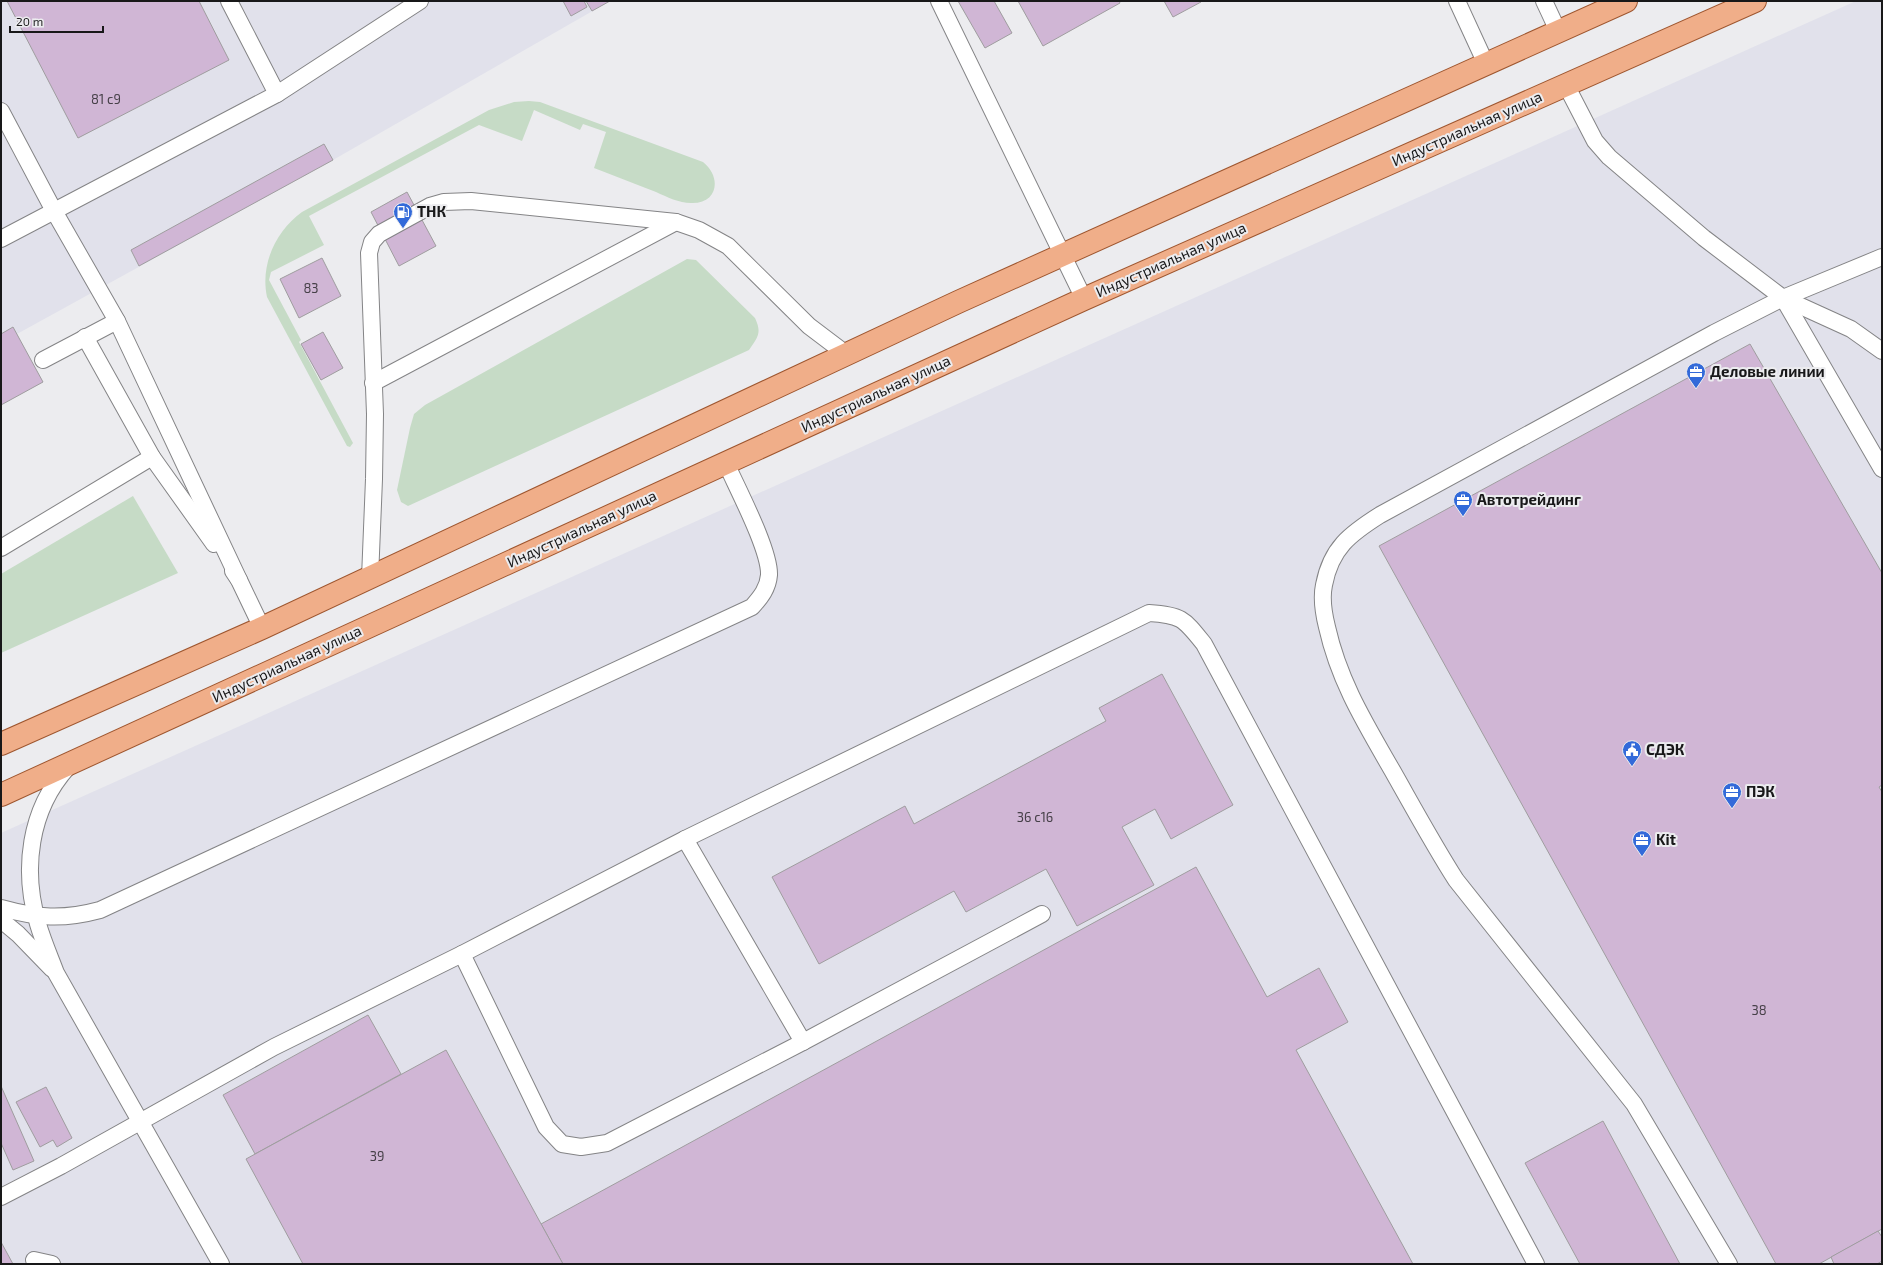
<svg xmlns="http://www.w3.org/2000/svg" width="1883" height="1265" viewBox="0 0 1883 1265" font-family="'Exo 2',sans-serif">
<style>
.built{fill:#e1e1eb}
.green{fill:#c6dbc6}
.building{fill:#d0b6d5;stroke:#9f9d9f}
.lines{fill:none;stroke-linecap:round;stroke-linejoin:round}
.lane-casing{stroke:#848486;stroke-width:18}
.primary-casing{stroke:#9e562f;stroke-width:24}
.lane{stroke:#fff;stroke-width:16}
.primary{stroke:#f0ae89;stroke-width:22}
.labels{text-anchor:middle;stroke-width:4;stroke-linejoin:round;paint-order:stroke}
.number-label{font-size:13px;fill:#464048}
.street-label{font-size:15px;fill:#181819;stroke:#ececef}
.poi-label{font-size:15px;font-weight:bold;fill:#181819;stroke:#ececef;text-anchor:start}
</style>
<rect width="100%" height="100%" fill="#ececef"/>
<!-- built -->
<g class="built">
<polygon points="1,1 610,1 333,160 17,334 43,382 1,405"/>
<polygon points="1856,1 1882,1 1882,1264 1,1264 1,833"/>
</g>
<!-- green -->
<g class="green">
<path d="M 529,101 L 540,102 L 703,162 C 722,177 718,204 691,203 C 679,203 667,197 656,192 C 635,184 615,176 594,168 L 606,132 L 583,124 L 580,130 L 534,110 L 522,141 L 479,125 L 309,216 L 324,245 L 271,272 L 269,280 L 301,340 L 299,342 L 353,443 L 350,447 L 347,446 L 267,297 C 260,264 276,231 302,212 L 489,110 L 514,102 Z"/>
<path d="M 687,259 L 696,260 L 755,318 C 762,333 758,337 749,350 L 408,506 L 401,502 L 397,490 L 410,428 L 414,414 L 425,405 Z"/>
<polygon points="133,496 178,573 1,653 1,574"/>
</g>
<!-- building -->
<g class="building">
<polygon points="7,1 199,1 229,60 78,138"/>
<polygon points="563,1 584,1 587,7 571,16"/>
<polygon points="586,1 610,1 592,11"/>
<polygon points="958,1 994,1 1012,33 985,48"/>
<polygon points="1018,1 1119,1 1120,3 1043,46"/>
<polygon points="1164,1 1201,1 1201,2 1173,17"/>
<polygon points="324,144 333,160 139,266 131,250"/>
<polygon points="407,192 436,246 399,266 371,212"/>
<polygon points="322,258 341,296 299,318 280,279"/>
<polygon points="13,327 43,382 1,405 1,334"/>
<polygon points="323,332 343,368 321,380 301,344"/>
<polygon points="1750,344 1882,573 1882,785 1879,787 1882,792 1882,1229 1819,1264 1776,1264 1379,546"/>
<polygon points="1162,674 1233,805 1171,839 1155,809 1122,827 1154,885 1077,926 1046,869 966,912 954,891 819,964 772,877 905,806 914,824 1106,721 1099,708"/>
<polygon points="1196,867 1267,997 1319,968 1348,1022 1296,1050 1413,1264 563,1264 541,1224"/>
<polygon points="368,1015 401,1074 255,1154 223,1095"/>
<polygon points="446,1050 563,1264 303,1264 246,1159"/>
<polygon points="1,1086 34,1161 13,1170 1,1143"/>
<polygon points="46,1087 72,1138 57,1147 53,1140 40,1147 16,1102"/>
<polygon points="1603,1121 1680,1264 1580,1264 1525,1163"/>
<polygon points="1878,1231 1882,1237 1882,1261 1877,1264 1834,1264 1831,1257"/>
<polygon points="1,1242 13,1264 1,1264"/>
</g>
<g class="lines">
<!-- lane casing -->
<g class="lane-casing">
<g id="lane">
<polyline points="939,1 1084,299"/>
<polyline points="1457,1 1486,64"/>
<polyline points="1544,1 1558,31"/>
<polyline points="1566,85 1595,141 1609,157 1704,238 1783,298 1882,257"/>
<polyline points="277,94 420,1"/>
<polyline points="1,111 54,211 117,321 239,580"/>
<polyline points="1,239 277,94 229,1"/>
<polyline points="1783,298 1882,469"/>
<polyline points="1783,298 1851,329 1882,351"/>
<polyline points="85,337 152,457 214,544"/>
<polyline points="43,360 117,321"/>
<polyline points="373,383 676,222"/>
<polyline points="1,548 152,457"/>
<polyline points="233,571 239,580 262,628"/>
<polyline points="370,578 374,479 375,414 369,253 372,242 379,234 430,206 444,202 471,201 676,222 699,230 728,246 809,326 846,354"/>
<path d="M 68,767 C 29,810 22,870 38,924 C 43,941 50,957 56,973 L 221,1264"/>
<polyline points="685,839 803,1042"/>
<path d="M 1,908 C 37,918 63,920 100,910 L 752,607 C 761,597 768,588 769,575 C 770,550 737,488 726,463"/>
<polyline points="1,920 18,934 52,969"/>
<polyline points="462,954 546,1127 562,1144 581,1147 607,1143 803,1042 1042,914"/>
<path d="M 1,1197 L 61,1166 L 274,1047 L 462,954 L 685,839 L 1149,613 C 1182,615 1184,619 1204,644 L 1536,1264"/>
<polyline points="34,1260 52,1264"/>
<path d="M 1729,1264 L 1634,1104 L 1456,880 C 1433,844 1413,807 1392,770 C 1365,723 1339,681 1327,627 C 1324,615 1321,599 1324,585 C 1331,548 1350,534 1380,515 L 1714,333 L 1783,298"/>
</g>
</g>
<!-- primary casing -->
<g class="primary-casing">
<g id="primary">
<polyline points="1,744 262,628 958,302 1626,1"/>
<polyline points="1,795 1084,299 1755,1"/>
</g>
</g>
<!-- lane -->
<use href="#lane" class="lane"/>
<!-- primary -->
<use href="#primary" class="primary"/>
</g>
<!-- icons -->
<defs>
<g id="fuel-pin" transform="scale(1)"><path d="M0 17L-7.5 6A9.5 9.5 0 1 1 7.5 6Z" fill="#336ad9" stroke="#ececef"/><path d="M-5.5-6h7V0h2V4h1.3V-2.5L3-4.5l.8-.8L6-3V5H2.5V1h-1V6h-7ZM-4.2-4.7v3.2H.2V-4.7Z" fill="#fff"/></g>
<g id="office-pin" transform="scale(1)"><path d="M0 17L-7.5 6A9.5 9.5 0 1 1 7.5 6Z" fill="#336ad9" stroke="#ececef"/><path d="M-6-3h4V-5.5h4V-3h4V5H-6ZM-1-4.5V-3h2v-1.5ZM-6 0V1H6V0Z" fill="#fff"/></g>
<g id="civic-pin" transform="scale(1)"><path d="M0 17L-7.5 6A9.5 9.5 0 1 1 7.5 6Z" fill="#336ad9" stroke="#ececef"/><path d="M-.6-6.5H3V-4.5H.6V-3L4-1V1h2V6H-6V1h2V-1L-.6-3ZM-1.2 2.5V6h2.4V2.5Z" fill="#fff"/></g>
</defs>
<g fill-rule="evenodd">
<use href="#fuel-pin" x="403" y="212"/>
<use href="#office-pin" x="1696" y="372"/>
<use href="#office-pin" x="1463" y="500"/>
<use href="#civic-pin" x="1632" y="750"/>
<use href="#office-pin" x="1732" y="792"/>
<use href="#office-pin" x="1642" y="840"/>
</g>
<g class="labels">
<!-- number labels -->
<g class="number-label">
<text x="106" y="104">81 с9</text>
<text x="311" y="293">83</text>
<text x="1035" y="822">36 с16</text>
<text x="1759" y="1015">38</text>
<text x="377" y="1161">39</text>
</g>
<!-- street labels -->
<g class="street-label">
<text transform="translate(1467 129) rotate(-24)" y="5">Индустриальная улица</text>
<text transform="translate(1171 260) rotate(-24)" y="5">Индустриальная улица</text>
<text transform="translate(876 394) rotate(-25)" y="5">Индустриальная улица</text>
<text transform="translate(582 529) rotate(-25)" y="5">Индустриальная улица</text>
<text transform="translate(287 664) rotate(-25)" y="5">Индустриальная улица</text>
</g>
<!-- poi labels -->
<g class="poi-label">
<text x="417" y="217">ТНК</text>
<text x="1710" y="377">Деловые линии</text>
<text x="1477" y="505">Автотрейдинг</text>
<text x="1646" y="755">СДЭК</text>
<text x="1746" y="797">ПЭК</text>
<text x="1656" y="845">Kit</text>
</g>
</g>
<!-- border -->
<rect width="1883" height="1265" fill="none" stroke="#181819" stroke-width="4"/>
<!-- scale -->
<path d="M10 26v6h93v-6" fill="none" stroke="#181819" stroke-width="2"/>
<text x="16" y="26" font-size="12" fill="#181819" stroke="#ececef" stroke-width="3" paint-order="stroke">20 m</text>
</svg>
